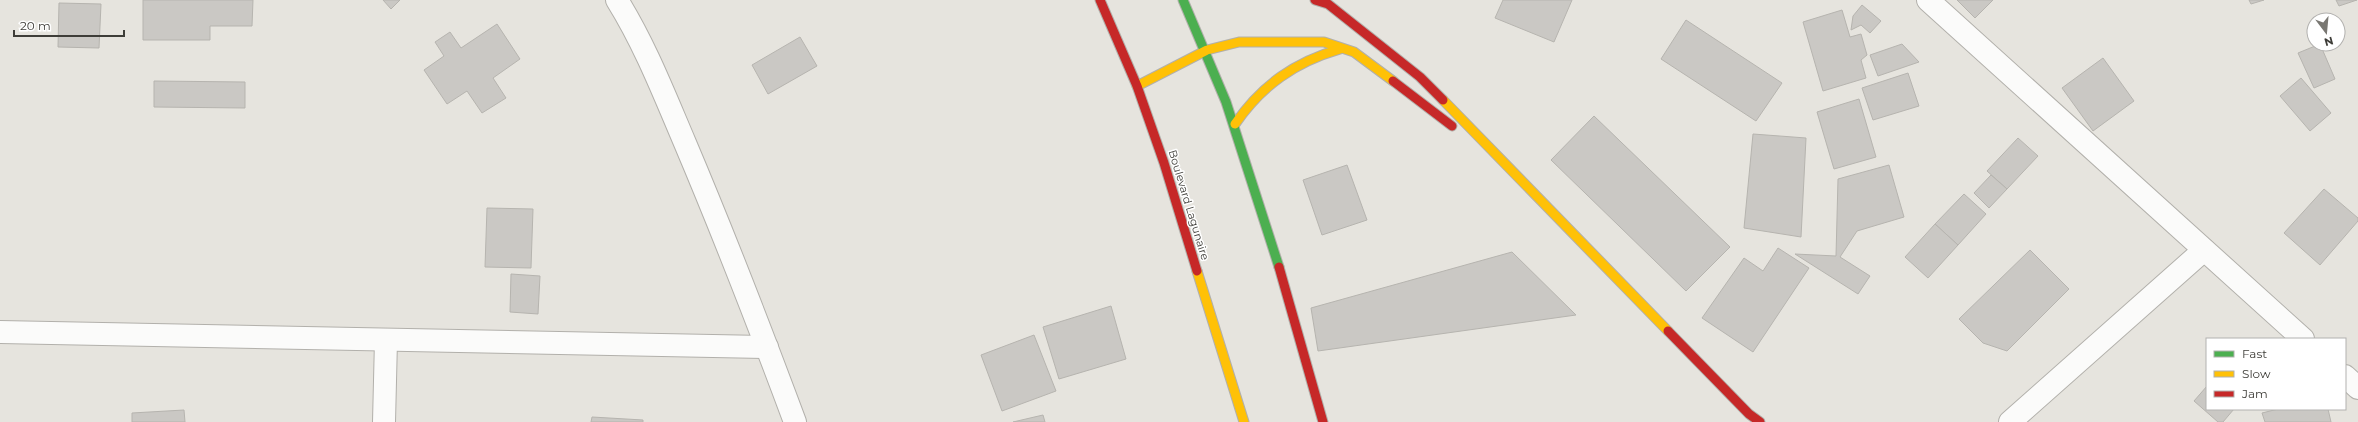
<svg xmlns="http://www.w3.org/2000/svg" width="2358" height="422" viewBox="0 0 2358 422" font-family="Montserrat,sans-serif">
<style>
.building{fill:#cac8c4;stroke:#b6b4af}
.lines{fill:none;stroke-linecap:round;stroke-linejoin:round}
.street-casing{stroke:#b2b0ab;stroke-width:24}
.fast-casing{stroke:#b2b0ab;stroke-width:11}
.slow-casing{stroke:#b2b0ab;stroke-width:11}
.jam-casing{stroke:#b2b0ab;stroke-width:11}
.street{stroke:#fbfbfa;stroke-width:22}
.fast{stroke:#4caf50;stroke-width:9}
.slow{stroke:#ffc107;stroke-width:9}
.jam{stroke:#c62828;stroke-width:9}
.labels{text-anchor:middle;stroke-width:3;stroke-linejoin:round;paint-order:stroke}
.street-label{font-size:11px;fill:#3e3d38;stroke:#fff}
</style>
<rect width="100%" height="100%" fill="#e6e4de"/>
<!-- building -->
<g class="building">
<polygon points="143,0 253,0 252,26 210,26 210,40 143,40"/>
<polygon points="383,0 400,0 391,9"/>
<polygon points="1503,0 1572,0 1554,42 1495,18"/>
<polygon points="1957,0 1993,0 1975,18"/>
<polygon points="2249,0 2264,0 2251,4"/>
<polygon points="2336,0 2357,0 2339,6"/>
<polygon points="59,3 101,4 99,48 58,47"/>
<polygon points="1862,5 1881,21 1870,33 1861,25 1851,30 1853,16"/>
<polygon points="1842,10 1850,37 1861,34 1867,55 1861,60 1866,78 1823,91 1803,22"/>
<polygon points="1686,20 1782,83 1756,121 1661,59"/>
<polygon points="497,24 520,59 493,78 506,98 482,113 467,91 447,104 424,70 444,56 435,42 450,32 461,48"/>
<polygon points="800,37 817,66 768,94 752,65"/>
<polygon points="1902,44 1919,62 1878,76 1870,55"/>
<polygon points="2320,44 2335,79 2314,88 2298,53"/>
<polygon points="2103,58 2134,101 2093,131 2062,88"/>
<polygon points="1908,73 1919,106 1873,120 1862,88"/>
<polygon points="2301,78 2331,113 2310,131 2280,96"/>
<polygon points="154,81 245,82 245,108 154,107"/>
<polygon points="1859,99 1876,157 1834,169 1817,112"/>
<polygon points="1594,116 1730,247 1686,291 1551,160"/>
<polygon points="1753,134 1806,138 1801,237 1744,228"/>
<polygon points="2018,138 2038,156 2007,189 1987,171"/>
<polygon points="1347,165 1367,220 1322,235 1303,180"/>
<polygon points="1889,165 1904,217 1857,231 1840,257 1870,276 1858,294 1795,254 1836,256 1838,179"/>
<polygon points="1991,175 2007,189 1989,208 1974,193"/>
<polygon points="2324,189 2358,218 2358,221 2320,265 2284,233"/>
<polygon points="1964,194 1986,214 1958,245 1935,224"/>
<polygon points="487,208 533,209 531,268 485,267"/>
<polygon points="1935,224 1958,245 1928,278 1905,257"/>
<polygon points="1778,248 1809,268 1753,352 1702,318 1744,258 1763,271"/>
<polygon points="2030,250 2069,289 2007,351 1983,343 1959,319"/>
<polygon points="1512,252 1576,315 1318,351 1311,308"/>
<polygon points="511,274 540,276 538,314 510,312"/>
<polygon points="1111,306 1126,359 1059,379 1043,327"/>
<polygon points="1034,335 1056,391 1002,411 981,355"/>
<polygon points="2207,386 2207,409 2234,409 2223,422 2218,422 2194,401"/>
<polygon points="2278,409 2328,409 2331,422 2265,422 2262,413"/>
<polygon points="184,410 185,422 132,422 132,413"/>
<polygon points="1043,415 1045,422 1013,422"/>
<polygon points="592,417 643,420 643,422 591,422"/>
</g>
<g class="lines">
<!-- street casing -->
<g class="street-casing">
<g id="street">
<path d="M 617,0 C 645,45 664,94 685,143 C 724,235 760,328 795,422"/>
<polyline points="1928,0 2303,339"/>
<polyline points="0,332 767,347"/>
<polyline points="2345,376 2358,388"/>
<polyline points="384,422 386,340"/>
<polyline points="2010,422 2204,250"/>
</g>
</g>
<!-- fast casing -->
<g class="fast-casing">
<polyline id="fast" points="1183,0 1226,102 1279,267"/>
</g>
<!-- slow casing -->
<g class="slow-casing">
<g id="slow">
<polyline points="1137,86 1207,50 1239,42 1324,42 1354,52 1393,81"/>
<polyline points="1443,100 1668,331"/>
<path d="M 1235,124 C 1262,85 1295,62 1340,49"/>
<polyline points="1197,271 1244,422"/>
</g>
</g>
<!-- jam casing -->
<g class="jam-casing">
<g id="jam">
<polyline points="1100,0 1137,86 1164,163 1197,271"/>
<polyline points="1315,0 1328,4 1420,77 1443,100"/>
<polyline points="1393,81 1452,126"/>
<polyline points="1279,267 1323,422"/>
<polyline points="1668,331 1749,414 1760,422"/>
</g>
</g>
<!-- street -->
<use href="#street" class="street"/>
<!-- fast -->
<use href="#fast" class="fast"/>
<!-- slow -->
<use href="#slow" class="slow"/>
<!-- jam -->
<use href="#jam" class="jam"/>
</g>
<g class="labels">
<!-- street labels -->
<g class="street-label">
<text transform="translate(1189 205) rotate(73)" y="4">Boulevard Lagunaire</text>
</g>
</g>
<!-- legend -->
<rect x="2206" y="338" width="140" height="72" fill="#ffffff" stroke="#b2b1af"/>
<rect x="2214" y="351" width="20" height="6" fill="#4caf50" stroke="#b2b1af"/>
<text x="2242" y="358" font-size="12" fill="#3e3d38">Fast</text>
<rect x="2214" y="371" width="20" height="6" fill="#ffc107" stroke="#b2b1af"/>
<text x="2242" y="378" font-size="12" fill="#3e3d38">Slow</text>
<rect x="2214" y="391" width="20" height="6" fill="#c62828" stroke="#b2b1af"/>
<text x="2242" y="398" font-size="12" fill="#3e3d38">Jam</text>
<!-- north arrow -->
<g transform="translate(2326 32) rotate(164)"><circle r="19" fill="#ffffff" stroke="#b2b1af"/>
<path d="M0-3L7 15L0 10L-7 15Z" fill="#797772"/>
<text y="-6" font-size="11" font-weight="bold" text-anchor="middle" fill="#3e3d38">N</text>
</g>
<!-- scale -->
<path d="M14 30v6h110v-6" fill="none" stroke="#3e3d38" stroke-width="2"/>
<text x="20" y="30" font-size="12" fill="#3e3d38" stroke="#ffffff" stroke-width="3" paint-order="stroke">20 m</text>
</svg>
